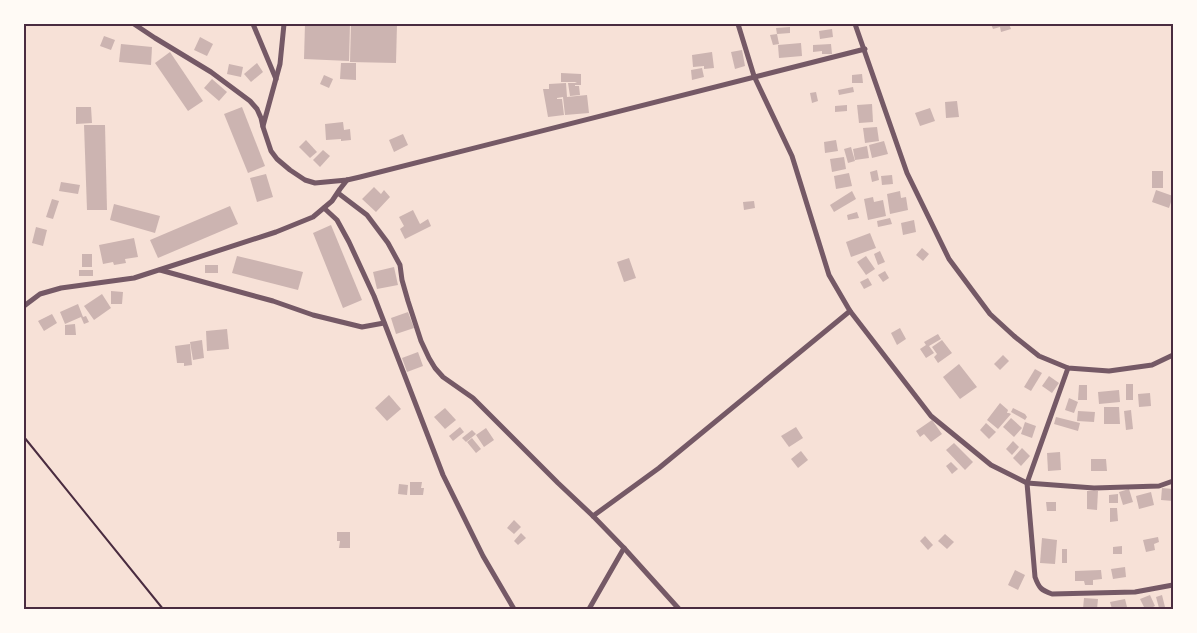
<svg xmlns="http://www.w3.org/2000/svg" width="1197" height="633" viewBox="0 0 1197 633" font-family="Raleway,sans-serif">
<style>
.building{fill:#ccb4b1}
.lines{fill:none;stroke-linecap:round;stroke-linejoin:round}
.path{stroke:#4a2c40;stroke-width:2}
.minor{stroke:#755966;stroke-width:5}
.neatline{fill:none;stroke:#4a2c40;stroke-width:2}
</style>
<rect width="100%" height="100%" fill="#f7e1d7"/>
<!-- building -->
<g class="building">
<polygon points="305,24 350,24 349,61 304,59"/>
<polygon points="351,24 397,24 396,63 350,62"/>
<polygon points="991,24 1009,24 1011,29 1001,32 1000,27 993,29"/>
<polygon points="790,27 790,33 777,34 776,28"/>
<polygon points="832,29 833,37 820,39 819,31"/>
<polygon points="777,34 779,44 773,45 770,35"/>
<polygon points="104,36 115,40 111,50 100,46"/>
<polygon points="200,37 213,44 207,56 194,50"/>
<polygon points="801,43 802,56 779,58 778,45"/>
<polygon points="121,44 152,47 151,65 119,62"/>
<polygon points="831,44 832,54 822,54 822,51 813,52 813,45"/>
<polygon points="742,50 745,66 735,69 731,52"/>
<polygon points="170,52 203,101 188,111 155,63"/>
<polygon points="712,52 714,68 704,69 704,66 693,67 692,55"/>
<polygon points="257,63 263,72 251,82 244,74"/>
<polygon points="341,63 356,63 356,80 340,79"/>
<polygon points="229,64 243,67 241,77 227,74"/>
<polygon points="702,68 704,77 692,80 691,70"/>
<polygon points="561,73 581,74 581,85 575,85 575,83 577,82 561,82"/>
<polygon points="862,74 863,83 852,83 852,75"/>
<polygon points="324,75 333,79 329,88 320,84"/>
<polygon points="212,79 227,92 219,101 204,88"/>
<polygon points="566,83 567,97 587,95 589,113 565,115 563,97 557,98 557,99 562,99 564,115 548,117 543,89 549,89 549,84"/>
<polygon points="568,83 575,83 575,88 575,86 579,86 580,95 570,96"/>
<polygon points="853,87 854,92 839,95 838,90"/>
<polygon points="816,92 818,101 812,103 810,93"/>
<polygon points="957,101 959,117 946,118 945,102"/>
<polygon points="872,104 873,122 859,123 857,105"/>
<polygon points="847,105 847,111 835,112 835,106"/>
<polygon points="76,107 91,107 92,123 76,124"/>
<polygon points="242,107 265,166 248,173 224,114"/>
<polygon points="930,108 935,121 920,126 915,113"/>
<polygon points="343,122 344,130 350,129 351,140 341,141 341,139 326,140 325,124"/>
<polygon points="84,125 105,125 107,210 87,210"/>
<polygon points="877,127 879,141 865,143 863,128"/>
<polygon points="403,134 408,145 394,152 389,140"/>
<polygon points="306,140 317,152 310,158 299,147"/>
<polygon points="836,140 838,151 825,153 824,142"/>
<polygon points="884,141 888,154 872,158 869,145"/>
<polygon points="867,146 869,158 855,160 853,149"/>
<polygon points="851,147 855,161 848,163 844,149"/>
<polygon points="323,150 330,156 320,167 313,160"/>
<polygon points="844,157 846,169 832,172 830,159"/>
<polygon points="877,170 879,180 872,182 870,172"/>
<rect x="1152" y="171" width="11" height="17"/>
<polygon points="849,173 852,186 836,189 834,176"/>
<polygon points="266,174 273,197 257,202 250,178"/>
<polygon points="892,175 893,184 882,185 881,176"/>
<polygon points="61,182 80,185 78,194 59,191"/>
<polygon points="374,187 381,194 384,190 390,197 376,212 362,199"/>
<polygon points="1156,190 1173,196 1169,208 1152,202"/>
<polygon points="852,191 856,199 834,212 830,205"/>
<polygon points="900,191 901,198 906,197 908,210 890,214 887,194"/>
<polygon points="873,197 874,202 883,200 886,216 868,220 864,199"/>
<polygon points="52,199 59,201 53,219 46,217"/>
<polygon points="754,201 755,208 744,210 743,202"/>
<polygon points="114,204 160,216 155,233 110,220"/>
<polygon points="230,206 238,224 158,258 150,240"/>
<polygon points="413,210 420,224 428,219 431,226 405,239 400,229 404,226 399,217"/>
<polygon points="857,212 859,218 848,220 847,215"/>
<polygon points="890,218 892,224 878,227 877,221"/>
<polygon points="914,220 916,232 903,235 901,223"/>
<polygon points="331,225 362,300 343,308 313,233"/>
<polygon points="36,227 47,230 43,246 32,243"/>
<polygon points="870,233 876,248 851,257 846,242"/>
<polygon points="134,238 138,257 125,259 126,263 114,265 113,262 103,264 99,245"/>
<polygon points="922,248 929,254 923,261 916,255"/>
<polygon points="880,251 885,262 878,265 874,254"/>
<rect x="82" y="254" width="10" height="13"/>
<polygon points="237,256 303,272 298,290 232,273"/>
<polygon points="866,256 875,269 866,275 857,262"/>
<polygon points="629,258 636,278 624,282 617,262"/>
<rect x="205" y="265" width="13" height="8"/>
<polygon points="394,267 398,285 377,289 373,272"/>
<rect x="79" y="270" width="14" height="6"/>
<polygon points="885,271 889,278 883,282 878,275"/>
<polygon points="868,278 872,285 864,289 860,282"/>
<polygon points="111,291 123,292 122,304 111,304"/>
<polygon points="102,294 111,308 94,320 84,306"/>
<polygon points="78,304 83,317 86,316 89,322 84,324 81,317 65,324 60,312"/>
<polygon points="408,312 414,328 396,334 391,318"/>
<polygon points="52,314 57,323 44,331 38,321"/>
<polygon points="75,324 76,335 65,335 65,325"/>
<polygon points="900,328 906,339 897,345 891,333"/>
<polygon points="227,329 229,349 207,351 206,331"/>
<polygon points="938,334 941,339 929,346 934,353 926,358 920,349 926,345 924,342"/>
<polygon points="202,340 204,358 193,360 190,342"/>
<polygon points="942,340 952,353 938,363 934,357 937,354 932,347"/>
<polygon points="190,344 192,365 184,366 184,363 177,363 175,346"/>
<polygon points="418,352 423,366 407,372 402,358"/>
<polygon points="1003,355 1009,361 1000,370 994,364"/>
<polygon points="959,364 977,387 960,399 943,377"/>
<polygon points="1035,369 1042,373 1031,391 1024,387"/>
<polygon points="1049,376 1059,383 1052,393 1042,386"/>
<rect x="1126" y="384" width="7" height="16"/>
<polygon points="1079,385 1087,385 1087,400 1078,400"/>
<polygon points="1119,390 1120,402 1099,404 1098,392"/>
<polygon points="1150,393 1151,406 1139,407 1138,394"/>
<polygon points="389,395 401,409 387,421 375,408"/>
<polygon points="1069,398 1078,402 1074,413 1065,410"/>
<polygon points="1000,403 1008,410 1007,413 1009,413 1011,414 998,429 987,420"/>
<polygon points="1104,407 1119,407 1120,424 1104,424"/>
<polygon points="445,408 456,420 445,429 434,417"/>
<polygon points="1013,408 1025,414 1027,417 1025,420 1011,412"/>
<polygon points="1131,410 1133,429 1126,430 1124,411"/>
<polygon points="1078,411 1095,412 1094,422 1077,421"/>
<polygon points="1056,417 1080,423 1078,431 1054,424"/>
<polygon points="1011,418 1022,428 1014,437 1003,427"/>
<polygon points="932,420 942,434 931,442 924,434 920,437 916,431"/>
<polygon points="1025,422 1036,426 1032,438 1021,434"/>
<polygon points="986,423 996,432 989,439 980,430"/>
<polygon points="460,427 464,432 453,441 449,436"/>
<polygon points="796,427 803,438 789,447 781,436"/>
<polygon points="486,428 494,440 484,447 476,435"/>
<polygon points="472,430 476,434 466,442 462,438"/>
<polygon points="472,438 481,449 476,453 467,442"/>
<polygon points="1013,441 1019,447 1012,455 1006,449"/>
<polygon points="954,443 973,462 965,470 946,450"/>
<polygon points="1022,448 1030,456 1021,466 1013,458"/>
<polygon points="801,451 808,460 798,468 791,459"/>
<polygon points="1060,452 1061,470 1048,471 1047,453"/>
<polygon points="1091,459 1106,459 1107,471 1091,471"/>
<polygon points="951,462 958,469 952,474 946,466"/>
<polygon points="410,482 422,482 421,488 424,488 423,495 410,495"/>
<polygon points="399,484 408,485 407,495 398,494"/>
<polygon points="1162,488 1173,489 1173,501 1161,500"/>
<polygon points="1129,489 1133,502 1123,505 1119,492"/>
<polygon points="1087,491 1098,491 1097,510 1087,509"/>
<polygon points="1151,492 1154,505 1139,509 1136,496"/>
<polygon points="1118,494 1118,503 1109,503 1109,495"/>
<polygon points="1046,502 1056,502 1056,511 1047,511"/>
<polygon points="1110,508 1117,508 1118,521 1110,522"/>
<polygon points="514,520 521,527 514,534 507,528"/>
<polygon points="337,532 350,532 350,548 339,548 340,541 337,541"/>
<polygon points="521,533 526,538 518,545 514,541"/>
<polygon points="945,534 954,542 947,549 938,541"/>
<polygon points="925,536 933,545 928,550 920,541"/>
<polygon points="1158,537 1159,542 1154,544 1155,550 1146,552 1143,540"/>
<polygon points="1042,538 1057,540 1055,564 1040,563"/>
<polygon points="1122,546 1122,554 1113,554 1113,547"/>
<rect x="1062" y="549" width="5" height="14"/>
<polygon points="1125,567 1126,577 1113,579 1111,569"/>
<polygon points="1015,570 1025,575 1018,590 1008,585"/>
<polygon points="1101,570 1102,579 1093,580 1093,585 1085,585 1084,581 1075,581 1075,571"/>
<polygon points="1150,595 1155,606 1149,609 1145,609 1140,599"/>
<polygon points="1162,595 1165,607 1159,608 1156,597"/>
<polygon points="1084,598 1098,599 1097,609 1083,609"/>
<polygon points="1125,599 1127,607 1119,609 1112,609 1110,602"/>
</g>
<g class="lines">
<!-- path -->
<polyline class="path" points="24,437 163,609"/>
<!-- minor -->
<g class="minor">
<polyline points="134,24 155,38 211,72 250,101 257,109 261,118 263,127 271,151 277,159 290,170 305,180 315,183 347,180 360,177 865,49"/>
<polyline points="253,24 276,79"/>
<polyline points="738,24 754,76 792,156 829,275 850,311 931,416 991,465 1027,483 1094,488 1159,486 1173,481"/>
<polyline points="855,24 907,173 949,259 990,314 1014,336 1039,356 1068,368 1109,371 1152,365 1173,355"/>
<polyline points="263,126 280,64 284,24"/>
<polyline points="338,193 367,215 388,243 400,265 402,280 408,301 421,341 429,358 435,368 443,377 473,398 558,483 593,516 624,548 679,609"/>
<polyline points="324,208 337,220 349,242 374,296 443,475 483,556 514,609"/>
<polyline points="160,270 273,301 313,315 362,327 384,323"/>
<polyline points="24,306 40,294 61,288 134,278 276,232 313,217 332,201 340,189 347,180"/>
<path d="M 1068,368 L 1027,483 L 1035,577 C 1039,588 1041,590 1052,594 L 1135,592 L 1173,585"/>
<polyline points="593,516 659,468 850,311"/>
<polyline points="589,609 624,548"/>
</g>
</g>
<!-- border -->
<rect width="1197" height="633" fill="none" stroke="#fffaf5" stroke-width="50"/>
<rect x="25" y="25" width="1147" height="583" class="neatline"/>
</svg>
